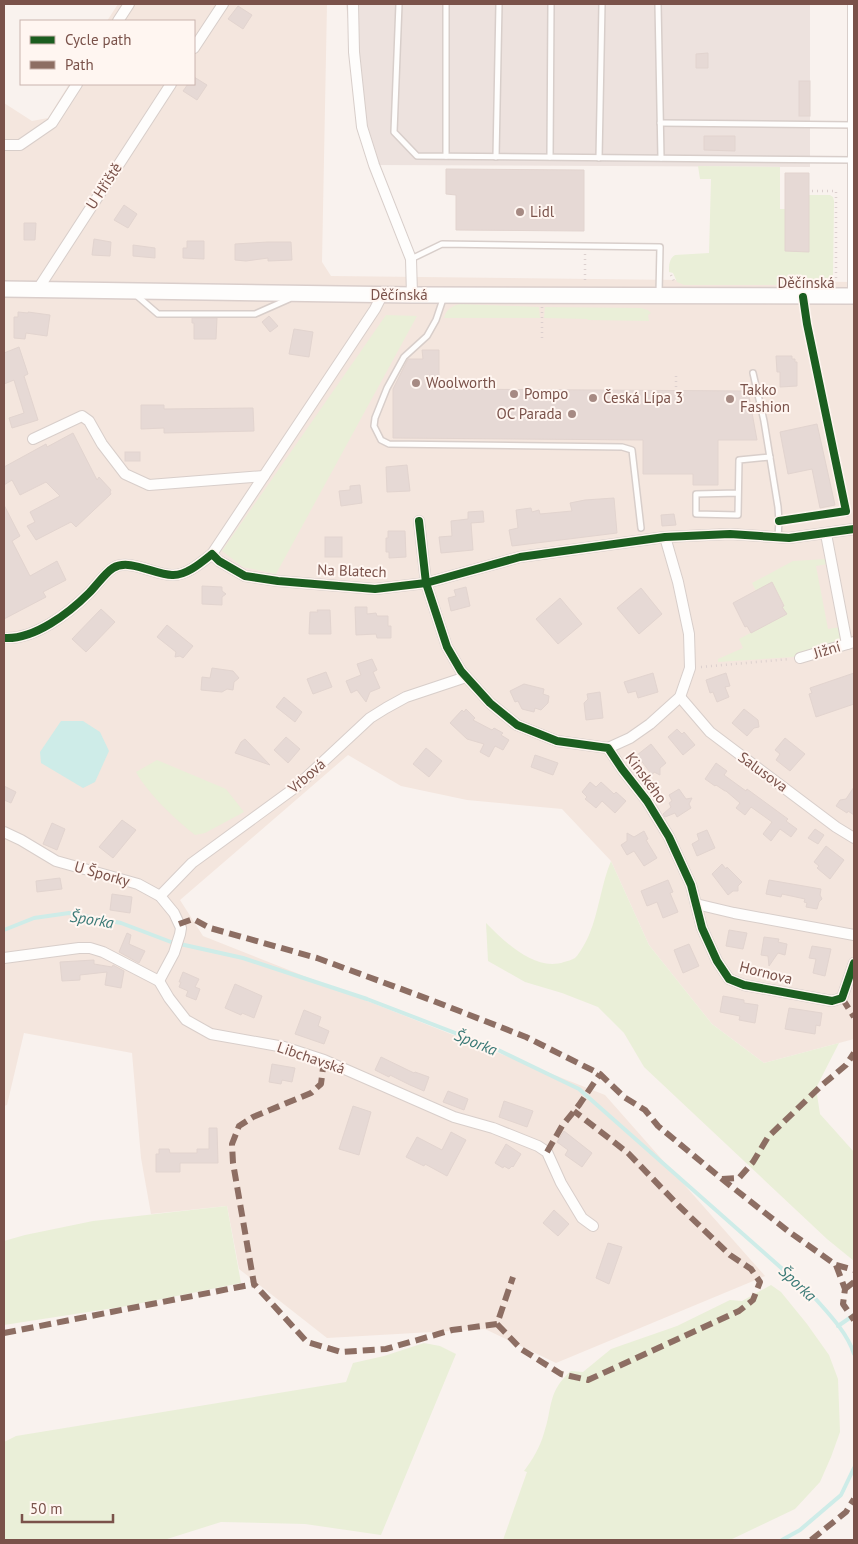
<svg xmlns="http://www.w3.org/2000/svg" width="858" height="1544" viewBox="0 0 858 1544" font-family="'PT Sans',sans-serif">
<style>
.residential{fill:#f4e6de}
.industrial{fill:#ede2de}
.green{fill:#eaefd8}
.water{fill:#ceece8}
.lines{fill:none;stroke-linecap:round;stroke-linejoin:round}
.stream{stroke:#ceece8;stroke-width:4}
.building{fill:#e6d9d5;stroke:#e2d4cf}
.service-casing{stroke:#d8ceca;stroke-width:8}
.minor-casing{stroke:#d8ceca;stroke-width:12}
.secondary-casing{stroke:#dacecb;stroke-width:18}
.path{stroke:#dcd0ce;stroke-width:2.5;stroke-dasharray:1 4;stroke-linecap:butt}
.service{stroke:#fefdfc;stroke-width:5}
.minor{stroke:#fefdfc;stroke-width:10}
.secondary{stroke:#fefdfc;stroke-width:15}
.quiet{stroke:#8d6e63;stroke-width:6;stroke-dasharray:12 6;stroke-linecap:butt}
.cycleway-casing{stroke:#fff6f1;stroke-width:11}
.cycleway{stroke:#1b5e20;stroke-width:8}
.poi-dot{fill:#a68a83;stroke:#fff6f1;stroke-width:2}
.labels{text-anchor:middle;stroke-width:4;stroke-linejoin:round;paint-order:stroke}
.street-label{font-size:15px;fill:#7a524a;stroke:#fff6f1}
.poi-label{font-size:15px;fill:#7a524a;stroke:#fff6f1;text-anchor:start}
.water-label{font-size:16px;font-style:italic;fill:#3a7976;stroke:#fff6f1}
</style>
<rect width="100%" height="100%" fill="#f9f2ee"/>
<!-- residential -->
<polygon class="residential" points="118,4 327,4 322,262 331,276 854,282 854,1039 764,1063 712,1024 649,945 611,861 562,809 467,800 401,786 348,755 180,900 203,936 605,1095 765,1276 556,1363 485,1329 327,1338 239,1269 227,1206 151,1214 141,1158 132,1053 24,1033 7,1105 4,1106 4,103 32,121 48,118 69,84 194,84 194,21 107,21"/>
<!-- industrial -->
<polygon class="industrial" points="346,4 810,4 810,167 374,165 361,122"/>
<!-- green -->
<g class="green">
<path d="M 698,166 L 780,167 L 780,209 L 785,209 L 785,251 L 809,251 L 809,195 L 830,195 L 833,197 L 834,201 L 833,277 C 830,282 828,284 822,285 L 684,285 L 677,282 L 673,273 L 669,272 C 669,265 669,259 675,255 L 709,253 L 711,179 L 700,179 Z"/>
<path d="M 460,304 L 539,307 L 540,318 L 444,318 C 446,309 452,306 460,304 Z"/>
<polygon points="545,307 641,308 648,310 651,313 648,315 649,321 588,320 587,319 544,318"/>
<polygon points="386,315 417,316 276,574 243,567 222,551"/>
<polygon points="826,559 827,564 816,566 828,629 840,627 840,641 794,657 718,662 718,659 743,648 739,639 786,614 782,607 784,605 772,582 756,591 752,583 793,561"/>
<path d="M 157,760 L 226,789 L 244,812 L 205,833 L 195,835 C 176,820 148,794 136,772 Z"/>
<path d="M 611,861 L 649,945 L 712,1024 L 764,1063 L 839,1043 L 816,1088 L 820,1114 L 854,1152 L 854,1261 L 827,1239 L 644,1067 L 624,1033 L 598,1007 L 562,993 L 525,982 L 488,961 L 486,923 C 505,942 535,972 564,962 C 567,961 572,960 575,958 C 579,955 587,940 589,935 C 599,911 601,885 611,861 Z"/>
<polygon points="227,1206 241,1283 127,1306 4,1325 4,1241 25,1235 93,1221"/>
<path d="M 771,1285 L 781,1292 L 807,1324 L 829,1355 L 838,1379 L 840,1432 L 831,1457 L 820,1482 L 795,1509 L 730,1540 L 503,1540 L 527,1472 L 524,1471 C 533,1459 540,1447 544,1433 C 553,1407 547,1392 571,1371 L 583,1372 L 611,1349 L 677,1326 L 730,1300 L 742,1301 Z"/>
<polygon points="424,1343 440,1346 456,1354 381,1535 305,1524 221,1522 164,1540 4,1540 4,1442 16,1436 346,1382 353,1363 384,1356"/>
</g>
<!-- water -->
<polygon class="water" points="61,721 83,721 100,732 109,751 95,782 83,788 41,763 40,752"/>
<g class="lines">
<!-- stream -->
<g class="stream">
<path d="M 4,930 L 34,918 L 69,913 L 121,923 L 171,942 L 243,958 L 367,999 L 494,1048 L 579,1089 L 813,1296 C 828,1313 847,1332 854,1354"/>
<polyline points="838,1326 854,1315"/>
<polyline points="782,1540 800,1530 841,1495 854,1468"/>
</g>
</g>
<!-- building -->
<g class="building">
<polygon points="238,6 252,15 243,29 228,19"/>
<polygon points="708,53 708,68 696,68 696,54"/>
<polygon points="194,77 207,85 197,100 183,91 188,84 194,84"/>
<rect x="799" y="81" width="11" height="35"/>
<polygon points="704,136 735,136 735,151 704,150"/>
<polygon points="446,169 584,170 584,231 456,230 456,195 446,194"/>
<polygon points="785,173 809,173 809,252 785,251"/>
<polygon points="124,205 137,214 128,228 114,220"/>
<polygon points="24,223 36,223 35,240 24,240"/>
<polygon points="94,239 111,242 110,256 92,255"/>
<polygon points="187,241 204,241 204,259 183,258 183,248 187,248"/>
<polygon points="268,242 291,242 292,260 268,261 268,258 246,261 235,260 235,244"/>
<polygon points="133,245 155,248 155,258 133,256"/>
<polygon points="18,312 28,313 28,312 50,315 47,336 26,333 25,339 14,338 14,317 18,317"/>
<polygon points="269,316 278,326 270,332 262,322"/>
<polygon points="192,318 217,318 216,339 194,339 194,323 192,323"/>
<polygon points="294,329 313,332 309,357 289,354"/>
<polygon points="19,347 28,374 24,376 38,420 12,428 9,418 24,413 14,380 4,384 4,353"/>
<polygon points="422,350 439,350 439,389 748,391 757,440 718,440 718,485 693,485 693,474 643,474 643,440 393,438 393,389 408,359 423,359"/>
<polygon points="776,356 792,356 792,359 795,359 795,362 797,362 797,386 780,387 780,372 777,372"/>
<polygon points="141,405 164,405 164,409 253,408 254,431 164,433 164,428 141,429"/>
<polygon points="817,424 835,505 820,508 812,469 788,474 780,432"/>
<polygon points="73,433 97,480 99,477 111,490 110,492 111,494 76,527 71,522 36,540 27,526 35,522 30,512 60,496 46,482 20,495 12,480 4,485 4,467 46,444 47,447"/>
<rect x="125" y="452" width="15" height="9"/>
<polygon points="407,465 410,491 387,492 386,467"/>
<polygon points="360,485 362,503 341,506 339,491 350,490 350,486"/>
<polygon points="614,498 617,533 512,546 509,530 518,528 516,510 531,508 532,512 539,510 540,514 572,511 570,503 585,500"/>
<polygon points="4,505 20,536 12,541 30,576 57,561 66,580 43,592 46,597 4,619"/>
<polygon points="483,511 484,522 471,523 473,550 441,553 439,537 452,536 451,521 468,519 468,512"/>
<polygon points="674,514 676,525 662,526 661,515"/>
<polygon points="388,531 405,531 406,557 389,558 389,552 386,552 386,538 388,538"/>
<rect x="325" y="537" width="17" height="20"/>
<polygon points="772,582 784,606 782,607 787,614 751,633 747,626 745,627 733,603"/>
<polygon points="202,586 222,587 222,591 226,594 222,597 222,605 202,604"/>
<polygon points="466,587 470,606 451,611 448,598 456,596 454,590"/>
<polygon points="641,588 662,614 639,634 617,608"/>
<polygon points="560,598 582,624 558,644 536,619"/>
<polygon points="355,607 367,607 367,614 376,613 377,616 388,616 388,626 391,626 391,638 377,638 376,634 356,635"/>
<polygon points="101,609 115,622 86,652 72,639"/>
<polygon points="317,610 330,610 331,634 309,634 310,612 318,612"/>
<polygon points="167,625 193,646 183,658 180,656 175,657 176,652 157,637"/>
<polygon points="372,659 377,670 373,672 380,688 370,692 366,702 357,690 351,693 346,681 361,675 357,664"/>
<polygon points="212,668 233,671 239,678 234,682 233,690 227,689 222,692 201,690 202,677 210,678"/>
<polygon points="326,672 332,687 313,694 307,679"/>
<polygon points="653,673 658,692 638,698 636,691 628,693 624,682"/>
<polygon points="726,673 730,686 725,687 729,697 717,702 713,692 710,693 706,680"/>
<polygon points="854,673 854,704 816,717 809,694 812,693 810,688"/>
<polygon points="524,684 544,689 543,694 549,696 548,703 541,710 535,708 534,712 522,709 518,701 515,702 510,691"/>
<polygon points="600,692 603,718 586,720 584,703 588,699 587,694"/>
<polygon points="284,697 302,712 295,722 276,707"/>
<polygon points="466,709 475,718 473,720 492,730 494,728 503,733 501,735 509,740 503,750 495,746 489,757 480,752 484,744 467,739 450,723 462,710 464,712"/>
<polygon points="744,709 758,720 759,727 754,728 747,736 732,723"/>
<polygon points="677,729 682,734 684,732 695,745 683,755 668,737"/>
<polygon points="286,737 300,749 288,763 274,750"/>
<polygon points="785,738 805,754 790,771 776,760 780,754 775,750"/>
<polygon points="245,739 270,765 235,753 241,742"/>
<polygon points="651,744 666,763 660,768 660,775 654,772 652,775 637,755"/>
<polygon points="426,748 442,761 429,777 413,764"/>
<polygon points="535,755 558,763 553,775 531,767"/>
<polygon points="716,763 727,771 724,775 746,791 747,789 788,819 786,821 797,829 791,837 780,829 771,841 763,834 772,822 751,807 745,815 736,808 740,803 726,791 725,791 716,785 715,786 705,779"/>
<polygon points="590,782 596,787 601,782 614,794 616,792 626,801 615,813 602,801 596,808 585,799 587,797 582,792"/>
<polygon points="4,786 16,792 11,803 4,800"/>
<polygon points="854,787 854,815 848,811 847,813 836,806 840,800 846,799"/>
<polygon points="679,789 686,799 692,798 689,804 691,808 677,817 675,813 665,817 663,814 671,807 669,803 672,801 669,795"/>
<polygon points="122,820 136,830 113,858 99,847"/>
<polygon points="52,823 65,829 57,850 43,844"/>
<polygon points="815,829 824,835 818,844 808,838"/>
<polygon points="707,830 715,848 697,856 692,844 699,840 697,834"/>
<polygon points="644,831 648,839 646,840 657,858 644,866 634,851 627,855 621,845 627,841 627,833 634,837"/>
<polygon points="826,846 844,860 830,879 817,868 819,866 814,862"/>
<polygon points="722,864 726,869 727,867 742,882 738,886 738,891 733,891 728,895 712,874"/>
<polygon points="60,878 62,889 37,892 36,881"/>
<polygon points="668,880 673,892 670,893 678,912 663,918 657,902 647,906 641,891"/>
<polygon points="769,880 821,889 820,895 822,899 819,902 817,909 806,907 807,903 804,902 805,899 782,894 781,897 766,894"/>
<polygon points="112,894 132,897 130,913 110,910"/>
<polygon points="729,930 747,933 743,949 726,946"/>
<polygon points="127,933 131,935 129,944 145,951 139,963 119,952"/>
<polygon points="764,937 779,939 778,942 787,944 785,955 778,953 769,966 768,956 761,955"/>
<polygon points="689,944 699,966 683,973 674,950"/>
<polygon points="812,946 831,949 825,976 813,973 816,959 809,958"/>
<polygon points="94,960 94,964 112,967 113,965 124,971 121,988 105,985 107,972 80,975 80,980 62,981 60,962"/>
<polygon points="183,972 199,979 195,987 200,989 196,1000 186,996 188,991 179,987 181,982 179,982"/>
<polygon points="235,984 262,996 254,1018 242,1013 241,1015 225,1008"/>
<polygon points="723,996 744,1000 744,1003 758,1005 755,1023 739,1020 740,1016 720,1012"/>
<polygon points="789,1008 822,1013 820,1026 816,1025 815,1034 785,1029"/>
<polygon points="304,1010 321,1017 318,1026 329,1031 324,1044 295,1034"/>
<polygon points="381,1057 414,1073 415,1072 429,1077 424,1091 410,1085 390,1075 389,1077 375,1070"/>
<polygon points="272,1064 295,1068 292,1082 282,1080 281,1084 269,1082"/>
<polygon points="448,1091 468,1099 464,1110 443,1102"/>
<polygon points="504,1101 533,1111 527,1127 499,1117"/>
<polygon points="353,1106 371,1112 359,1155 339,1149"/>
<polygon points="209,1128 217,1128 218,1163 180,1163 180,1172 156,1172 156,1154 159,1154 159,1149 169,1149 170,1153 197,1153 197,1149 209,1149"/>
<polygon points="564,1131 592,1153 582,1167 565,1155 568,1150 557,1142"/>
<polygon points="451,1132 466,1140 447,1176 425,1164 424,1166 406,1157 417,1137 442,1150"/>
<polygon points="506,1144 521,1154 513,1167 512,1166 509,1169 504,1166 503,1168 495,1163"/>
<polygon points="554,1210 569,1224 558,1236 543,1223"/>
<polygon points="608,1243 622,1247 609,1284 596,1278"/>
</g>
<g class="lines">
<!-- service casing -->
<g class="service-casing">
<g id="service">
<polyline points="399,4 394,132 417,156 853,160"/>
<polyline points="658,4 661,158"/>
<polyline points="660,123 853,125"/>
<polyline points="446,156 446,4"/>
<polyline points="496,157 499,4"/>
<polyline points="550,157 551,4"/>
<polyline points="599,158 602,4"/>
<polyline points="411,259 442,244 660,247 659,293"/>
<polyline points="136,295 158,314 255,314 289,299"/>
<polyline points="444,296 436,320 427,336 404,357 387,388 375,418 374,426 381,440 389,444 622,447 632,450 641,528"/>
<polyline points="753,373 764,421 778,507 779,521 778,537"/>
<polyline points="738,493 696,494 696,514 738,515 739,460 770,457"/>
</g>
</g>
<!-- minor casing -->
<g class="minor-casing">
<g id="minor">
<polyline points="353,4 354,52 362,127 374,165 411,259 412,295"/>
<polyline points="853,4 853,296"/>
<polyline points="118,21 129,4"/>
<polyline points="194,48 223,4"/>
<polyline points="4,145 20,145 52,123 77,84"/>
<polyline points="38,289 171,84"/>
<polyline points="33,439 82,416 89,421 102,444 125,474 149,485 264,476"/>
<polyline points="419,521 426,583 447,647 461,671 490,703 517,725 557,741 608,748 622,769 647,801 669,837 691,885 702,928 717,961 729,979 744,985 832,1001 842,998 854,963"/>
<polyline points="826,534 847,644"/>
<polyline points="212,554 375,309 382,295"/>
<path d="M 4,638 C 34,640 69,613 89,593 C 96,586 105,573 113,568 C 129,558 155,575 172,575 C 186,576 202,562 212,554 L 219,561 L 245,576 L 278,581 L 375,589 L 426,583 L 520,557 L 665,537 L 730,534 L 789,538 L 854,529"/>
<polyline points="800,658 854,642"/>
<polyline points="680,697 710,732 836,827 854,838"/>
<polyline points="608,748 630,738 650,724 680,697 690,668 689,634 678,582 665,537"/>
<polyline points="4,832 21,840 56,861 138,884 160,896 174,913 181,928 180,934 174,953 159,981"/>
<polyline points="160,896 192,863 296,787 370,718 386,708 406,697 466,677"/>
<polyline points="696,904 734,913 854,935"/>
<polyline points="4,958 79,948 90,948 103,952 159,981 169,998 186,1020 211,1034 284,1047 324,1060 454,1117 493,1128 538,1146 547,1152 561,1183 582,1218 593,1226"/>
</g>
</g>
<!-- secondary casing -->
<g class="secondary-casing">
<polyline id="secondary" points="4,289 412,295 854,296"/>
</g>
<!-- path -->
<g class="path">
<polyline points="812,191 836,191 836,280 834,283"/>
<polyline points="585,254 585,284"/>
<polyline points="671,275 675,283"/>
<polyline points="542,338 542,307"/>
<polyline points="676,376 676,390"/>
<polyline points="846,511 848,519"/>
<polyline points="701,667 790,659"/>
</g>
<!-- service -->
<use href="#service" class="service"/>
<!-- minor -->
<use href="#minor" class="minor"/>
<!-- secondary -->
<use href="#secondary" class="secondary"/>
<!-- quiet -->
<g class="quiet">
<polyline points="179,924 193,919 210,928 317,958 431,1000 526,1037 600,1074 624,1097 645,1110 658,1126 722,1179 788,1231 836,1265 845,1289 843,1304 854,1320"/>
<polyline points="842,998 854,1017"/>
<polyline points="324,1060 321,1084 311,1093 253,1117 239,1126 232,1144 233,1163 254,1284 307,1342 341,1352 386,1349 452,1330 497,1324 513,1277"/>
<polyline points="547,1152 562,1126 579,1105 600,1074"/>
<polyline points="722,1179 739,1178 753,1162 768,1137 821,1086 846,1065 854,1053"/>
<polyline points="836,1265 854,1270"/>
<polyline points="845,1289 854,1282"/>
<polyline points="497,1324 521,1349 561,1374 588,1380 739,1311 753,1300 760,1282 751,1269 730,1255 679,1206 628,1153 574,1111"/>
<polyline points="4,1333 254,1284"/>
<polyline points="811,1540 846,1512 854,1499"/>
</g>
<!-- cycleway casing -->
<g class="cycleway-casing">
<g id="cycleway">
<polyline points="419,521 426,583 447,647 461,671 490,703 517,725 557,741 608,748 622,769 647,801 669,837 691,885 702,928 717,961 729,979 744,985 832,1001 842,998 854,963"/>
<polyline points="779,521 846,511 807,324 803,297"/>
<path d="M 4,638 C 34,640 69,613 89,593 C 96,586 105,573 113,568 C 129,558 155,575 172,575 C 186,576 202,562 212,554 L 219,561 L 245,576 L 278,581 L 375,589 L 426,583 L 520,557 L 665,537 L 730,534 L 789,538 L 854,529"/>
</g>
</g>
<!-- cycleway -->
<use href="#cycleway" class="cycleway"/>
</g>
<!-- markers -->
<g class="poi-dot">
<circle cx="520" cy="212" r="5"/>
<circle cx="416" cy="383" r="5"/>
<circle cx="514" cy="394" r="5"/>
<circle cx="593" cy="398" r="5"/>
<circle cx="730" cy="399" r="5"/>
<circle cx="572" cy="414" r="5"/>
</g>
<g class="labels">
<!-- street labels -->
<g class="street-label">
<text transform="translate(104 186) rotate(-57)" y="5">U Hřiště</text>
<text x="806" y="288">Děčínská</text>
<text x="399" y="300">Děčínská</text>
<text transform="translate(352 571) rotate(2)" y="5">Na Blatech</text>
<text transform="translate(827 650) rotate(-17)" y="5">Jižní</text>
<text transform="translate(763 772) rotate(36)" y="5">Salusova</text>
<text transform="translate(307 776) rotate(-41)" y="5">Vrbová</text>
<text transform="translate(646 778) rotate(54)" y="5">Kinského</text>
<text transform="translate(102 874) rotate(16)" y="5">U Šporky</text>
<text transform="translate(766 973) rotate(14)" y="5">Hornova</text>
<text transform="translate(311 1058) rotate(19)" y="5">Libchavská</text>
</g>
<!-- poi labels -->
<g class="poi-label">
<text x="530" y="217">Lidl</text>
<text x="426" y="388">Woolworth</text>
<text x="740" y="395">Takko<tspan x="740" dy="17">Fashion</tspan></text>
<text x="524" y="399">Pompo</text>
<text x="603" y="403">Česká Lípa 3</text>
<text x="562" y="419" text-anchor="end">OC Parada</text>
</g>
<!-- water labels -->
<g class="water-label">
<text transform="translate(92 919) rotate(9)" y="6">Šporka</text>
<text transform="translate(476 1042) rotate(22)" y="6">Šporka</text>
<text transform="translate(798 1283) rotate(43)" y="6">Šporka</text>
</g>
</g>
<!-- border -->
<rect width="858" height="1544" fill="none" stroke="#7a524a" stroke-width="10"/>
<!-- legend -->
<rect x="20" y="20" width="175" height="65" fill="#fff6f1" stroke="#cab4ae"/>
<rect x="30" y="36" width="25" height="8" fill="#1b5e20" stroke="#cab4ae"/>
<text x="65" y="45" font-size="15" fill="#7a524a">Cycle path</text>
<rect x="30" y="61" width="25" height="8" fill="#8d6e63" stroke="#cab4ae"/>
<text x="65" y="70" font-size="15" fill="#7a524a">Path</text>
<!-- scale -->
<path d="M22 1514v8h91v-8" fill="none" stroke="#7a524a" stroke-width="2.5"/>
<text x="30" y="1514" font-size="15" fill="#7a524a" stroke="#fff6f1" stroke-width="4" paint-order="stroke">50 m</text>
</svg>
